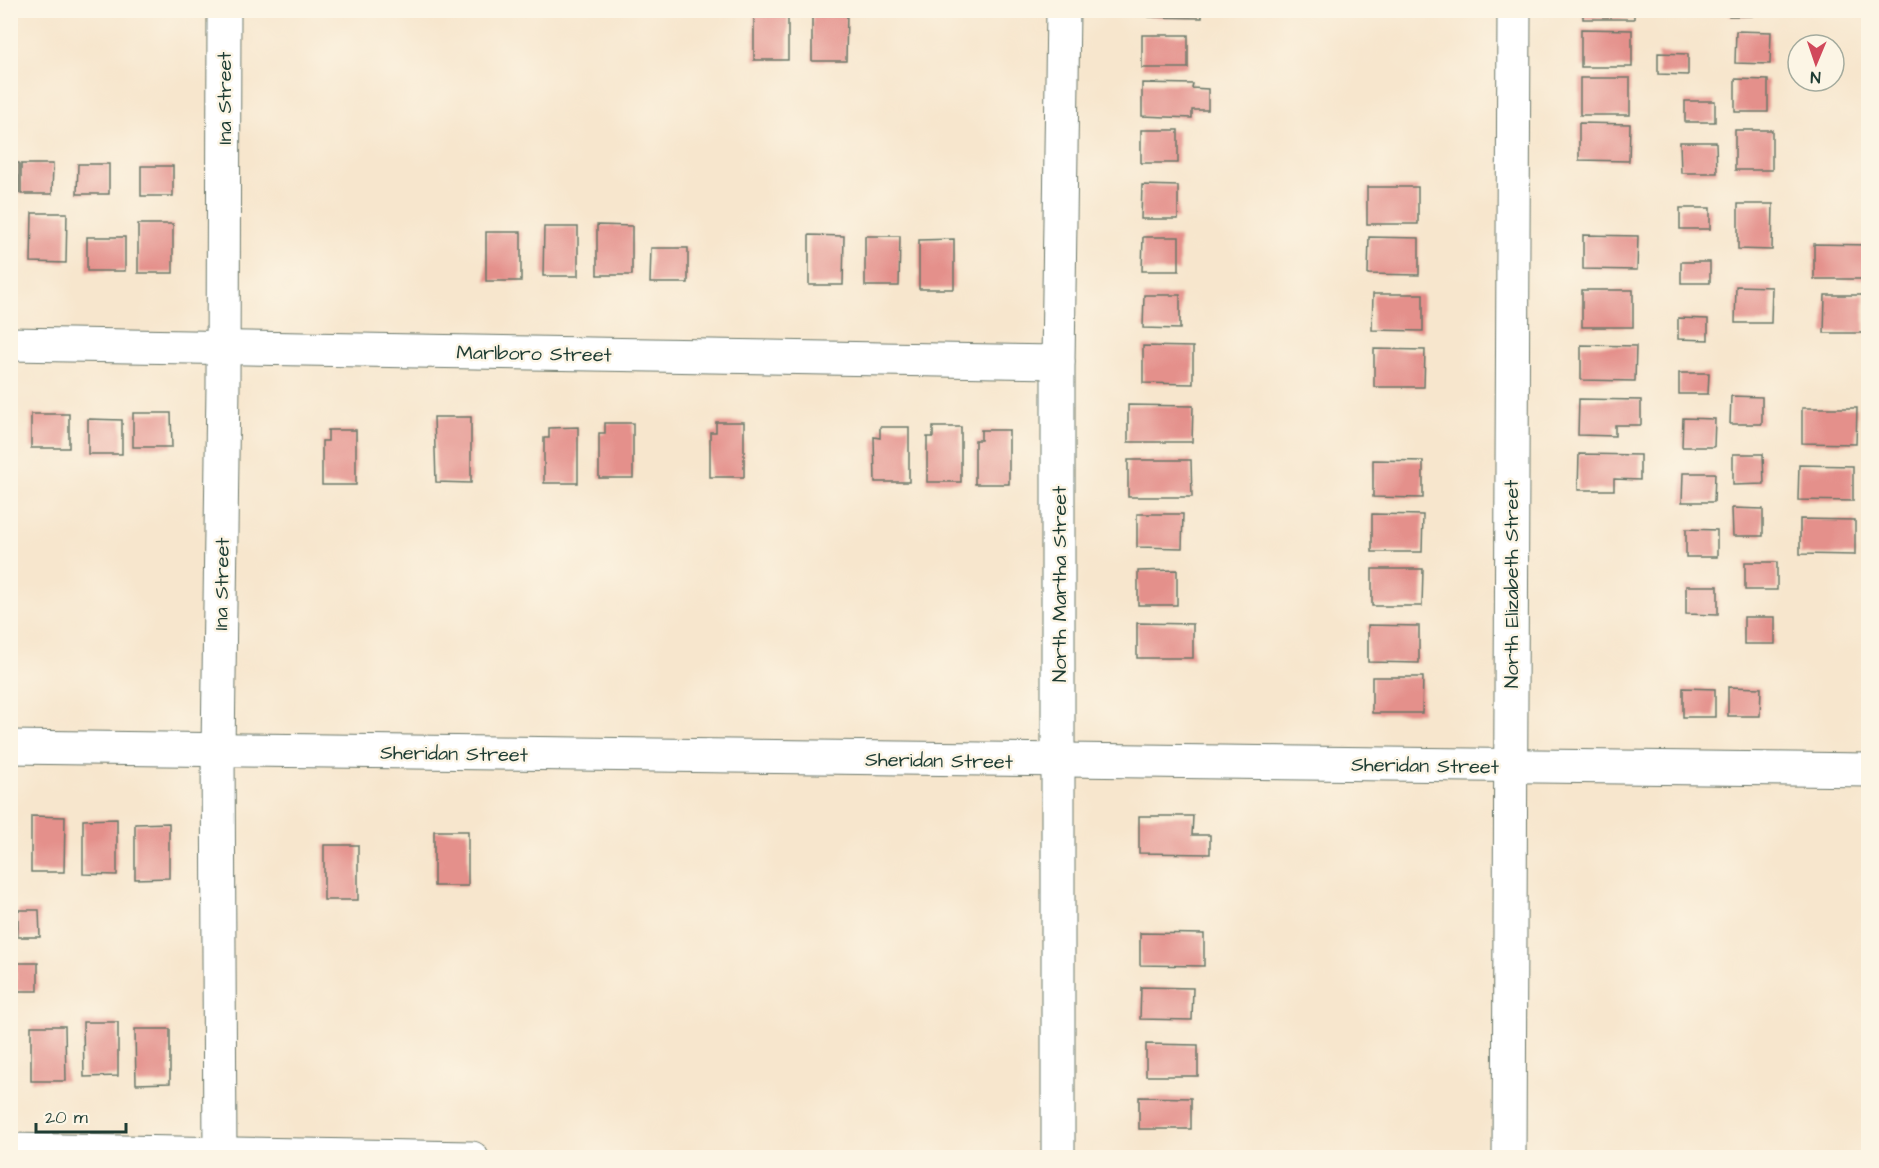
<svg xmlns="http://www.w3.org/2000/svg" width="1879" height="1168" viewBox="0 0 1879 1168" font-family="'Architects Daughter',sans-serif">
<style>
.building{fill:#e4908b}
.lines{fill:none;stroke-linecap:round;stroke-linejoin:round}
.minor-casing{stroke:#6b786a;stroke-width:35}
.minor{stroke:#fff;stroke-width:33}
.labels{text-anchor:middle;stroke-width:5;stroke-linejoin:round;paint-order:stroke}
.street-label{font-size:20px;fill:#1f3d34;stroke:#fcf5e5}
</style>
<rect width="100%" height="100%" fill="#fcf5e5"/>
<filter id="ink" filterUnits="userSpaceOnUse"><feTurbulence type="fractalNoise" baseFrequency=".0167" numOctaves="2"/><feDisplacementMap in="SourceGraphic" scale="12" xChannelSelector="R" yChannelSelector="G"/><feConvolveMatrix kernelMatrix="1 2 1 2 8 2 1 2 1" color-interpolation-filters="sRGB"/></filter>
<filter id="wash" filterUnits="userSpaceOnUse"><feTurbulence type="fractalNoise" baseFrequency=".008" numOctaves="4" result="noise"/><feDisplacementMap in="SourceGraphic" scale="24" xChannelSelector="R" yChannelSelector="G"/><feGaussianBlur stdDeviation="1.35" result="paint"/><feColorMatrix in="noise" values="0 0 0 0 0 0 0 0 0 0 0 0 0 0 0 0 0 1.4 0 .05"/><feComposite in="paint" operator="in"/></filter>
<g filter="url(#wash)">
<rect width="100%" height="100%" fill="#f7e6cd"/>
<g id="blocks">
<!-- building -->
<g class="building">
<rect x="754" y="10" width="34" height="50"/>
<polygon points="1149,10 1202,10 1202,18 1149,17"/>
<rect x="1583" y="10" width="51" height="9"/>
<rect x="1681" y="10" width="22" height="5"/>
<rect x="1729" y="10" width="23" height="6"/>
<polygon points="812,11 847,11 846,61 812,61"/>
<polygon points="1581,29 1632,30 1632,67 1581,67"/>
<polygon points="1736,31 1771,32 1770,64 1735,63"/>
<rect x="1142" y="35" width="46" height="33"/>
<polygon points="1658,53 1688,54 1688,75 1658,74"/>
<rect x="1580" y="78" width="50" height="37"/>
<polygon points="1735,79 1768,80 1768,112 1735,112"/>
<polygon points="1142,83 1193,84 1192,88 1208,89 1208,110 1192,110 1192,118 1142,116"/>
<rect x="1685" y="101" width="30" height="21"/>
<polygon points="1579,123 1630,124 1629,161 1579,160"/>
<rect x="1141" y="130" width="37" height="33"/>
<rect x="1735" y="130" width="37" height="40"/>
<polygon points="1680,142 1716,142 1717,173 1681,173"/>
<rect x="10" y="163" width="9" height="30"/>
<polygon points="21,164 53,164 52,194 21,194"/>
<polygon points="78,164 109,164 109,194 77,194"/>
<rect x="141" y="166" width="32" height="30"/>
<polygon points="1142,185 1178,186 1178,219 1141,219"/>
<rect x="1367" y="187" width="51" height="37"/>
<polygon points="1738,204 1773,204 1772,250 1738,249"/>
<rect x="1680" y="208" width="30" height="21"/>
<polygon points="32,213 67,213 66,263 31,262"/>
<rect x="138" y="224" width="35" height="49"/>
<polygon points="597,225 632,226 632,275 597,275"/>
<polygon points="544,227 578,227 578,276 543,276"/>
<rect x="486" y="232" width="35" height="49"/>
<polygon points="809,235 844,236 843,285 809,285"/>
<polygon points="1583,235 1638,236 1637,270 1583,269"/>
<polygon points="865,236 900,236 899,286 865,286"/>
<rect x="87" y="237" width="38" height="34"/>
<polygon points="1143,237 1179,237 1179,271 1142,271"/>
<polygon points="1369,237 1419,238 1419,275 1368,274"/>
<polygon points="954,239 954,289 919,289 919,240"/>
<polygon points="1814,244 1868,245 1868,279 1814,279"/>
<polygon points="651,248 688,248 688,283 650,283"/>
<rect x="1681" y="262" width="29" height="21"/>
<polygon points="1736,286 1772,287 1771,323 1735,323"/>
<rect x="1582" y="290" width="51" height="37"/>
<polygon points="1373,294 1423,294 1423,331 1372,330"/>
<polygon points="1144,295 1180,295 1180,329 1143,328"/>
<polygon points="1825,295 1864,295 1864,333 1824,333"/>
<polygon points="1678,318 1708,319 1708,340 1678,339"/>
<polygon points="1581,345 1636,346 1635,381 1581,380"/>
<polygon points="1143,346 1193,347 1193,384 1143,383"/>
<polygon points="1374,349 1425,350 1424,387 1374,387"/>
<polygon points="1679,373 1709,373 1708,394 1679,394"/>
<polygon points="1731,396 1762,397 1762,424 1730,424"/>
<polygon points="1579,399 1641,400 1641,425 1615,425 1615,436 1578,435"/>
<polygon points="1128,405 1193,406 1192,442 1128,442"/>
<polygon points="1802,408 1857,408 1856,444 1802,443"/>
<rect x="10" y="413" width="3" height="37"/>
<polygon points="133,413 171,413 172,447 133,447"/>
<rect x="31" y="414" width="38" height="34"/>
<polygon points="434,417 471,417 471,483 436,482"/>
<polygon points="1683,418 1715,419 1714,447 1682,447"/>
<polygon points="88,419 122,420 122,454 88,454"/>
<polygon points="716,422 744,422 744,477 710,477 710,432 716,432"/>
<polygon points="605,423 633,423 633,478 599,478 599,433 605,433"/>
<polygon points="578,427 578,483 544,483 544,438 549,438 549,428"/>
<polygon points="880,427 909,427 909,482 875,482 874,437 880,438"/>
<polygon points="933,427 961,427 961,482 927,482 927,437 933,437"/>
<polygon points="328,430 356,430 356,485 322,485 322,441 328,441"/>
<polygon points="981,430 1009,430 1009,484 975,484 975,440 981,440"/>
<polygon points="1579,454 1640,455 1640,480 1614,479 1614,490 1578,490"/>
<polygon points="1733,454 1763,454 1764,484 1733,485"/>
<polygon points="1128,460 1191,460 1192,497 1128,497"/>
<polygon points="1373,460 1423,461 1423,498 1373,497"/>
<polygon points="1799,465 1853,466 1853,501 1798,500"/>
<polygon points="1683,473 1715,473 1714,502 1682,502"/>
<polygon points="1732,508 1763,509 1763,536 1733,536"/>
<polygon points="1137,514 1183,514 1182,548 1137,547"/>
<polygon points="1372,514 1423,515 1422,552 1372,552"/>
<polygon points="1800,519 1855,520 1855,555 1800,554"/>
<polygon points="1686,529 1717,530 1717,557 1686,557"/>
<rect x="1745" y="562" width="32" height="28"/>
<polygon points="1372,569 1423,569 1422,606 1372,606"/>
<polygon points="1177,570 1177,605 1138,605 1138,571"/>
<polygon points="1686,586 1718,586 1718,615 1686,614"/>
<rect x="1744" y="617" width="31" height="27"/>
<polygon points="1137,623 1193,624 1193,658 1137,658"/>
<polygon points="1368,625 1419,626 1419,663 1368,662"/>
<polygon points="1372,677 1423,677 1422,713 1372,713"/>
<polygon points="1728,687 1761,688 1760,716 1728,716"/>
<polygon points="1683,688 1715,689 1715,717 1683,717"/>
<polygon points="31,816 65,817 64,872 31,872"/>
<polygon points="1139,816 1193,816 1192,835 1210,835 1210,854 1139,853"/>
<polygon points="117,819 117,875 83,874 83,820"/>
<polygon points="169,823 169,878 135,879 135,824"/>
<rect x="434" y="831" width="34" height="55"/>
<rect x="324" y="845" width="34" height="55"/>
<polygon points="18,910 39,910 40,937 18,937"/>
<polygon points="1140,933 1204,934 1204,966 1140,965"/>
<rect x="16" y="963" width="22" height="28"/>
<polygon points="1141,987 1193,988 1192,1020 1140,1019"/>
<polygon points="83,1022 118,1022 118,1076 84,1077"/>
<polygon points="31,1026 65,1026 66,1081 31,1081"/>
<polygon points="135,1029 170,1029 170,1083 136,1084"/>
<polygon points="1146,1044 1198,1045 1198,1076 1146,1076"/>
<polygon points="1139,1097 1191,1098 1191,1129 1139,1129"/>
</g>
</g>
</g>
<g filter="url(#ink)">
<use href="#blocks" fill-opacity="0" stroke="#6b786a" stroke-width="1.5"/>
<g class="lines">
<!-- minor casing -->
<g class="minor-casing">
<g id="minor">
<polyline points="10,344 1058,362"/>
<polyline points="10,747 1868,770"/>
<polyline points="10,1150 472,1158"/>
<polyline points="220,1158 218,750 223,385 224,10"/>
<polyline points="1058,1158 1058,362 1063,10"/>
<polyline points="1509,1158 1514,10"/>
</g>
</g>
<!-- minor -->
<use href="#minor" class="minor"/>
</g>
</g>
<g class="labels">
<!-- street labels -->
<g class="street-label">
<text transform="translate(224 98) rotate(-90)" y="7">Ina Street</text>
<text transform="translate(534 353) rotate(1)" y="7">Marlboro Street</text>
<text transform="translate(221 584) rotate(-89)" y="7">Ina Street</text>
<text transform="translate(1059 584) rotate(-90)" y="7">North Martha Street</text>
<text transform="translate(1511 584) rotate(-90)" y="7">North Elizabeth Street</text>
<text transform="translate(454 753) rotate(1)" y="7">Sheridan Street</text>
<text transform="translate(939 760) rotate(1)" y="7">Sheridan Street</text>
<text transform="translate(1425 765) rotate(1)" y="7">Sheridan Street</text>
</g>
</g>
<!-- margin -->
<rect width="1879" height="1168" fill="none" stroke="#fcf5e5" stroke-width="36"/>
<!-- north arrow -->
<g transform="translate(1816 63) rotate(182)"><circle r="28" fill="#fcf5e5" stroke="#a4ab9e" stroke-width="1.5"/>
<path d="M0-4.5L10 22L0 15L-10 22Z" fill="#d1495b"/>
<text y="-9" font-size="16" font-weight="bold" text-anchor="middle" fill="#1f3d34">N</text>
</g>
<!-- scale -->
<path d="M36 1123v9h90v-9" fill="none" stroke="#1f3d34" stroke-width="3"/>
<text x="45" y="1123" font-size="18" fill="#1f3d34" stroke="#fcf5e5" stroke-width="4.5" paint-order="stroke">20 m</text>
</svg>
